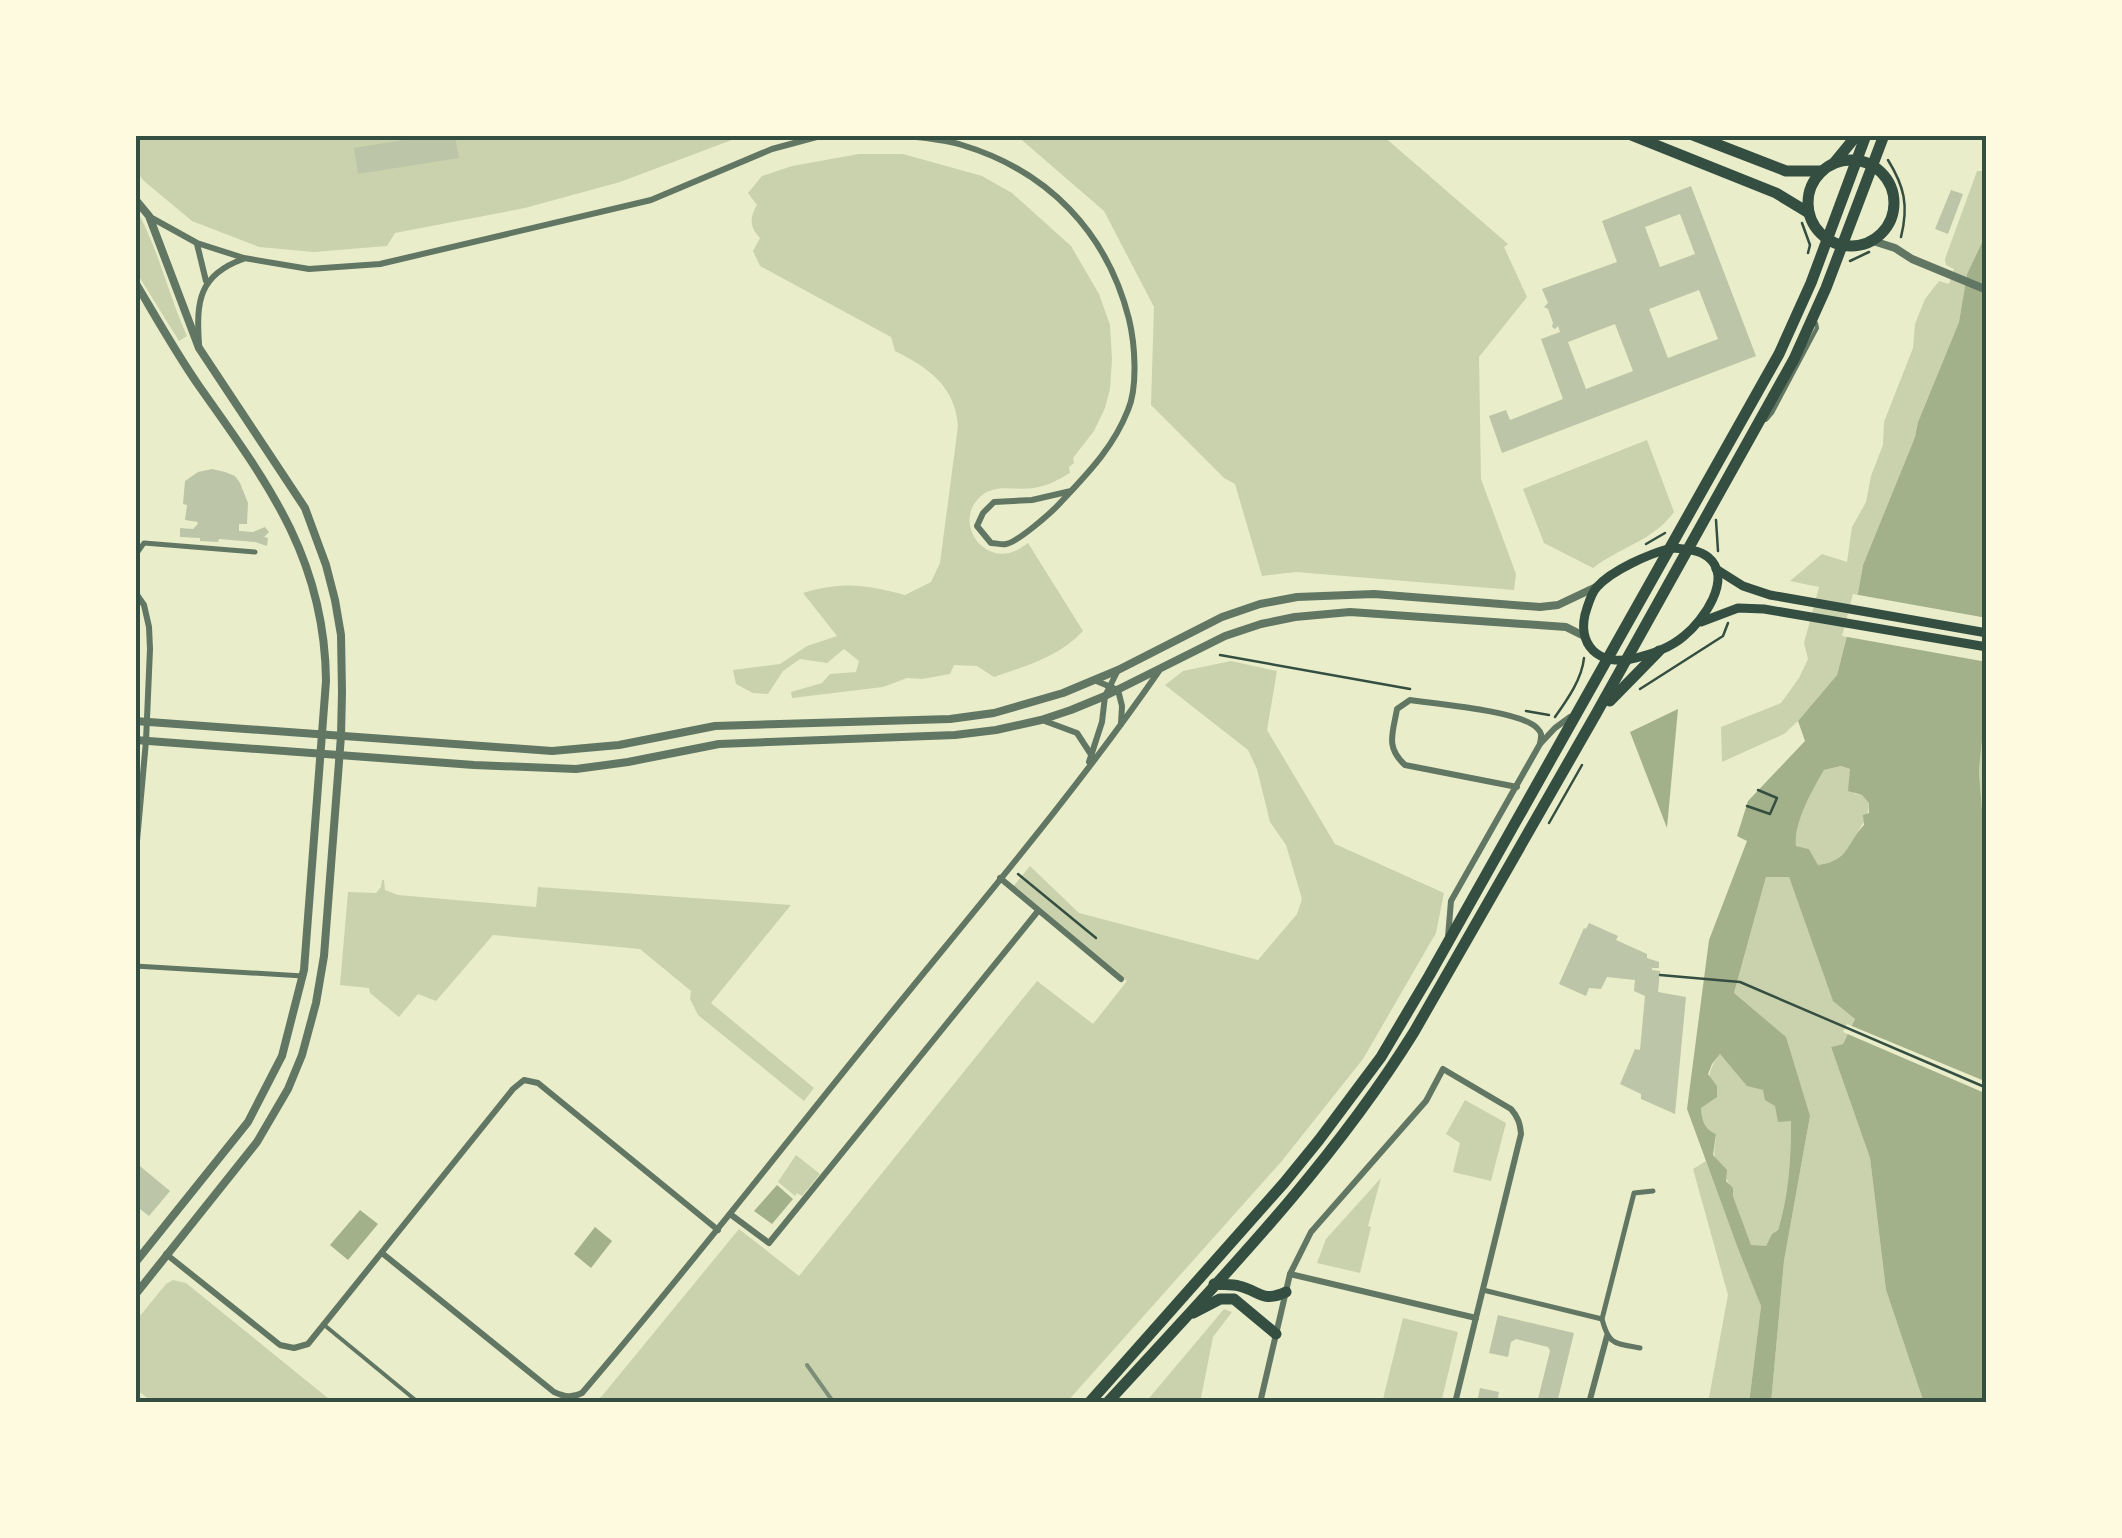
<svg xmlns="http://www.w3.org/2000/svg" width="2122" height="1538" viewBox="0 0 2122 1538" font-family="'Titillium Web',sans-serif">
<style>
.green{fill:#cad2ad}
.water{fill:#a3b18a;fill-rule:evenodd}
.pier{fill:#e9edc9}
.building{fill:#bcc5a7;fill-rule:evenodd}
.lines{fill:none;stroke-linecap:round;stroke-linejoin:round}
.path{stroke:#344e41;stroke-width:2.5}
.service{stroke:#617663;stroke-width:4}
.pedestrian{stroke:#617663;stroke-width:5}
.minor{stroke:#617663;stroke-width:6}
.tertiary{stroke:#617663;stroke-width:8}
.secondary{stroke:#344e41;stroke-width:9}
.trunk{stroke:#344e41;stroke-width:11}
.rail{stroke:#7c8e77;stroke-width:4}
.neatline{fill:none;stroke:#344e41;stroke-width:4}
</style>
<rect width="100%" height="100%" fill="#e9edc9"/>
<!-- green -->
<g class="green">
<polygon points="135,135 745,135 620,182 525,208 395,233 387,246 314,252 259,247 192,221 144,181 135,170"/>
<polygon points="1016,135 1382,135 1508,244 1504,247 1527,297 1479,357 1481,479 1516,574 1514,590 1296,572 1262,576 1235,484 1224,478 1151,405 1154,307 1104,211"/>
<path d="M 859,154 L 903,154 L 982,176 L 1012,193 L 1071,246 L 1099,294 L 1110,325 L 1112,359 L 1110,389 L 1105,408 L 1094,431 L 1073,458 L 1074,463 L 1069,467 L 1070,473 C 1058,480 1047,486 1034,488 C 1016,491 996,483 981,496 C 953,520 981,565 1015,551 C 1020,549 1024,546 1028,543 L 1083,631 C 1059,657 1026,666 994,677 L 977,666 L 954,665 L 950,674 L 922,679 L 907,678 L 883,687 L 792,698 L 791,692 L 822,683 L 830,674 L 856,672 L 859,661 L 844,649 L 827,663 L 800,659 L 783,671 L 768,694 L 753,693 L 736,684 L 733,670 L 780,664 L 807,646 L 837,636 L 803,593 C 845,581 865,585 905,595 L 931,582 L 940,563 L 958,426 C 955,386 929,368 895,351 L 891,337 L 760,266 L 753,251 L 760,238 C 750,228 749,218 757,205 L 748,193 L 762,176 L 792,166 Z"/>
<polygon points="1977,171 1987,171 1987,232 1967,274 1959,322 1918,422 1915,437 1863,565 1858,593 1837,675 1798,721 1784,734 1722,762 1721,727 1781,703 1799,678 1808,659 1804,643 1819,587 1790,581 1822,554 1847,562 1852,527 1866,502 1871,476 1883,445 1884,422 1913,348 1915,324 1925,299 1939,281 1949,284 1954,269 1946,265 1945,259"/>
<path d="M 135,207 C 158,247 168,294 187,336 L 179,341 L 135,270 Z"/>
<path d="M 1647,440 L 1674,512 C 1653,541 1620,547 1593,568 L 1544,543 L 1523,489 Z"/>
<polygon points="1231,661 1277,671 1267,730 1335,844 1444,893 1436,933 1363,1059 1281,1162 1066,1403 592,1403 602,1396 739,1229 799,1276 1037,981 1093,1024 1127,981 1012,888 1030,866 1079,913 1258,960 1297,914 1302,899 1286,845 1270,822 1257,769 1248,750 1165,685 1183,671"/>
<polygon points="1987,726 1987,875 1979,771 1983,731"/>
<path d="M 1841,766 L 1850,769 L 1850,780 L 1855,794 L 1862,795 L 1869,802 C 1869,817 1863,822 1857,834 C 1847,852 1840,861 1818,865 L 1809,849 L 1796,846 C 1794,820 1811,792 1824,770 Z"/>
<polygon points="1766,877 1789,877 1833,1000 1855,1019 1843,1044 1831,1047 1870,1158 1886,1290 1924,1403 1771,1403 1784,1261 1810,1116 1734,993"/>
<polygon points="382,880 384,880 385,890 398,895 536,907 538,887 791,905 711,1003 814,1088 804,1101 698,1015 690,999 691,991 640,949 493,935 436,1001 418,994 399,1017 370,993 369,988 340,985 348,892 376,893 381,887"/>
<path d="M 1720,1054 L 1747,1085 L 1763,1090 L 1775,1106 L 1791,1121 C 1791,1157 1789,1195 1778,1230 L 1772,1234 L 1766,1246 L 1751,1246 L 1733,1196 C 1732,1182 1719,1172 1715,1159 C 1713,1151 1716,1142 1716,1134 C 1704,1129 1702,1120 1701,1108 L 1710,1100 C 1708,1081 1707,1070 1720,1054 Z"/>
<polygon points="1465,1100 1506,1123 1491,1181 1453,1172 1460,1143 1446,1134"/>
<polygon points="796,1155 820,1174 802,1196 797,1193 795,1196 778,1182"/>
<polygon points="1706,1161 1761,1306 1749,1403 1708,1403 1728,1295 1693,1169"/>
<polygon points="1381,1178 1368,1226 1371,1227 1360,1273 1317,1263 1326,1239"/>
<polygon points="173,1280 186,1283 334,1403 153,1403 135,1388 135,1322 166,1284"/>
<polygon points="1224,1309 1232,1312 1213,1337 1200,1403 1145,1403"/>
<polygon points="1403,1318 1458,1332 1441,1403 1382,1403"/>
</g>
<!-- water -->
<g class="water">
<path d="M 1987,232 L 1987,726 L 1983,731 L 1979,771 L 1987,875 L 1987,1403 L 1924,1403 L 1886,1290 L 1870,1158 L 1831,1047 L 1843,1044 L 1855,1019 L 1833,1001 L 1789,877 L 1766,877 L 1734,993 L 1786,1037 L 1810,1116 L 1784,1261 L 1771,1403 L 1749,1403 L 1761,1306 L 1739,1251 L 1687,1109 L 1709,940 L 1747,841 L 1737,836 L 1748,801 L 1805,741 L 1798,721 L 1837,675 L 1858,593 L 1863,565 L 1915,437 L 1918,422 L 1959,322 L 1967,274 ZM 1841,766 L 1850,769 L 1848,791 L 1862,795 L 1869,803 L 1869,813 L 1863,815 L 1864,825 C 1846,844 1850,860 1818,865 L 1809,849 L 1796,846 C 1794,821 1812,791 1824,770 ZM 1720,1054 L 1747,1086 L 1763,1090 L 1765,1100 L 1775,1106 L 1778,1122 L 1791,1121 C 1791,1157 1789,1195 1778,1230 L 1772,1234 L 1766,1246 L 1751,1245 L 1733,1196 L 1733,1188 L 1726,1181 L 1727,1170 L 1713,1155 L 1716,1134 C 1704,1129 1702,1120 1701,1108 L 1717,1097 L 1717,1086 L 1708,1074 L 1712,1064 Z"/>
<polygon points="1678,709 1667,828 1630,732"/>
<polygon points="777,1185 793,1199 772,1224 754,1211"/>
<polygon points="360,1210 378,1224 348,1260 330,1245"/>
<polygon points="595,1227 612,1241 591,1268 574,1254"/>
</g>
<!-- pier -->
<g class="pier">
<polygon points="1853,594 1987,618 1987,662 1842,636"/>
<polygon points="1847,1024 1987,1082 1987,1094 1843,1032"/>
</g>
<!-- building -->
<g class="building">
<polygon points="434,135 455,135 459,158 358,174 354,148"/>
<path d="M 1691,186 L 1756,356 L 1502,453 L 1489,416 L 1506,410 L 1510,420 L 1563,399 L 1541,339 L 1560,332 L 1558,326 L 1555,329 L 1552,327 L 1553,323 L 1548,309 L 1544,307 L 1548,303 L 1542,289 L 1617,262 L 1602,221 ZM 1680,214 L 1695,254 L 1660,267 L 1645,227 ZM 1699,290 L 1718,339 L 1668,358 L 1649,309 ZM 1615,324 L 1633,371 L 1586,389 L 1568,342 Z"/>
<polygon points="1951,190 1963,194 1948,234 1935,229"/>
<polygon points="212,469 225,472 235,476 240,483 248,503 247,524 239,524 239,531 253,532 265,527 269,532 264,537 268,538 267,546 255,542 219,539 218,542 200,541 200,538 180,537 180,528 193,529 197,525 198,522 185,520 187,505 183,504 185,481 198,472"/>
<polygon points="1589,923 1618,936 1616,940 1647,954 1647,958 1659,962 1659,968 1652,968 1652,970 1660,971 1658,992 1686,997 1675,1114 1641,1099 1641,1094 1620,1084 1635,1049 1640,1050 1645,996 1634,991 1635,980 1607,977 1601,989 1589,988 1586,996 1559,984 1584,928 1586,929"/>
<polygon points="135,1162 170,1191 149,1216 135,1205"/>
<polygon points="1498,1315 1574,1333 1557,1403 1537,1403 1550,1351 1548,1347 1516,1339 1511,1342 1508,1357 1489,1353"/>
<polygon points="1480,1388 1499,1392 1497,1403 1477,1403"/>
</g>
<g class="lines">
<!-- path -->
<g class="path">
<path d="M 1888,160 C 1904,186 1909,205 1901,237"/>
<polyline points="1802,223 1810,245 1808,253"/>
<polyline points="1850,261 1869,252"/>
<polyline points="1716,520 1718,551"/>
<polyline points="1646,544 1665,533"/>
<polyline points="1220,655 1410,689"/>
<polyline points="1640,689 1723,636 1728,623"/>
<polyline points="1526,711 1549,715"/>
<path d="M 1555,717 C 1567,700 1582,679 1584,658"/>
<polyline points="1747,806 1770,814 1777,798 1758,790"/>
<polyline points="1549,823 1582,765"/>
<polyline points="1018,874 1096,938"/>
<polyline points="1660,975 1740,982 1987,1088"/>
</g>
<!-- service -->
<g class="service">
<polyline points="1766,420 1772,413 1817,328 1816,323"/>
<polyline points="323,1324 419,1403"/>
</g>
<!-- pedestrian -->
<g class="pedestrian">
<polyline points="135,556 144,543 255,552"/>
<polyline points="135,966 303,976"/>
<polyline points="1483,1290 1602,1319 1634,1193 1653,1191"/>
<path d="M 1602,1319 C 1609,1346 1615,1343 1640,1348"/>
</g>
<!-- minor -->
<g class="minor">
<path d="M 901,135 C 921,138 943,139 962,145 C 1048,171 1107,232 1129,319 C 1135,344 1138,387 1128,410 C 1113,448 1088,473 1061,502 C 1052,512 1018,542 1006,544 C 1001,545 996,543 991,543 L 977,526 L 983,513 L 994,502 L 1032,500 L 1071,491"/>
<polyline points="150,217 197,243 244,258 309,269 380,264 651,200 772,149 824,135"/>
<polyline points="197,244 206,281"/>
<path d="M 199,344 C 196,301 199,275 243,259"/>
<polyline points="135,592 144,605 149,627 150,649 146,741 135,863"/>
<polyline points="1094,680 1118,690 1122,706 1121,724"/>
<polyline points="1042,720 1077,733 1092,756"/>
<polyline points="1089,762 1102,722 1105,696 1118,670"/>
<path d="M 1517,787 L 1405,765 C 1385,747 1393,733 1397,709 L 1410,700 C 1437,704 1521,711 1537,728 C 1543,734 1541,736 1540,744"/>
<polyline points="1000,878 1121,979"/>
<polyline points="1448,937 1451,901 1540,744 1555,728 1570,717"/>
<polyline points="730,1214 769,1243 1038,911"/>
<path d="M 382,1253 L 554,1392 C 565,1397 572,1398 582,1393 C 686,1272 783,1146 883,1023 C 977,907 1074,794 1159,671"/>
<polyline points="166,1254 280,1345 294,1348 308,1344 513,1089 524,1080 538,1083 718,1230"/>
<polyline points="1290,1274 1476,1318"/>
<path d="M 1260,1403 L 1290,1274 L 1311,1232 L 1426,1101 L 1443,1069 L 1511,1109 C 1518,1117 1520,1123 1521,1134 L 1455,1403"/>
<polyline points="1589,1403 1607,1336"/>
</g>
<!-- tertiary -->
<g class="tertiary">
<polyline points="135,199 149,216 199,348 305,508 326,565 335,600 341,635 342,692 341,736 324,956 316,1003 302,1055 288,1089 257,1142 135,1295"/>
<polyline points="1873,241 1895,248 1912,259 1987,290"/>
<path d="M 135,282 C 156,317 176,353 199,386 C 267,482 325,558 326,681 L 304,970 L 282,1056 L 248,1122 L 135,1263"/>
<polyline points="135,721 552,751 619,745 715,726 950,719 994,713 1063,693 1118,670 1222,617 1260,604 1297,597 1374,594 1540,607 1558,605 1596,587"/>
<polyline points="135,740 474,765 576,769 628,762 719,744 955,735 996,730 1041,720 1071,710 1105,696 1225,636 1261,624 1295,617 1350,612 1566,627 1582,635"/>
</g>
<!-- secondary -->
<g class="secondary">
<path d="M 1671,548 C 1683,549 1698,549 1708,557 C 1734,578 1703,621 1684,636 C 1670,648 1654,653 1636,658 C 1600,668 1574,645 1587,608 C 1589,602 1592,592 1597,587 C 1612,570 1649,554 1671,548 Z"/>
<polyline points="1716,569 1743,586 1770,595 1987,633"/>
<polyline points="1701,622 1738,608 1764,609 1987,647"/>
</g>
<!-- trunk -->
<g class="trunk">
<polyline points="1631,135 1776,193 1809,213"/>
<polyline points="1693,135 1786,171 1822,171"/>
<circle cx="1851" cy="203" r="43"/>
<polyline points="1834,163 1857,135"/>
<polyline points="1610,701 1659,651"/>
<path d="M 1214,1284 C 1222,1285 1232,1284 1239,1286 C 1260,1291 1262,1303 1286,1292"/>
<polyline points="1193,1313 1220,1299 1234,1299 1276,1334"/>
<polyline points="1089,1403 1284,1183 1319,1140 1381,1057 1429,976 1779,354 1811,283 1866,135"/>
<path d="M 1107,1403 C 1215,1285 1329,1169 1414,1032 L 1596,714 L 1794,359 L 1826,288 L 1884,135"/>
</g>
<!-- rail -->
<polyline class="rail" points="807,1365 834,1403"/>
</g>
<!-- border -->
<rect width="2122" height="1538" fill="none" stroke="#fefae0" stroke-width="275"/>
<rect x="138" y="138" width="1846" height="1262" class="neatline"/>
</svg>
